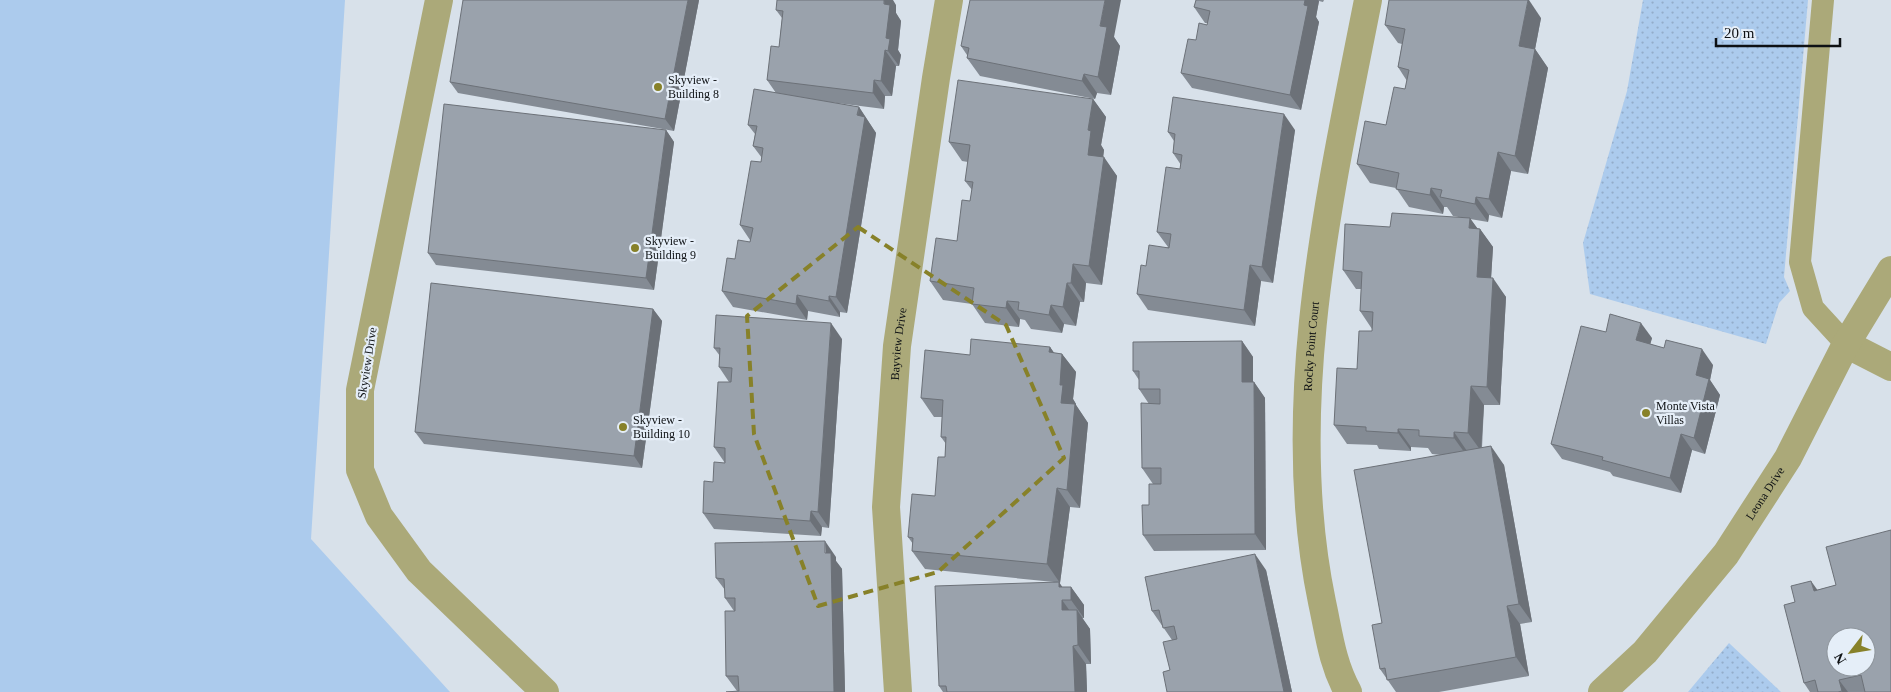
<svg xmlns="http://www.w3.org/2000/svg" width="1891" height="692" viewBox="0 0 1891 692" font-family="Georgia,serif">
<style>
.grass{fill:#accbed}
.park{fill:url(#park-dots)}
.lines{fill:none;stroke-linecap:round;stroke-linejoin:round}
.service{stroke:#aba979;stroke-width:22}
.minor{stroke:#aba979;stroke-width:28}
.wall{fill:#848b94}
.shaded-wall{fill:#6c7178}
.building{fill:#9aa2ac;stroke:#6c7178;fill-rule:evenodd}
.marked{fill:none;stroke:#878129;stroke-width:4;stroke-dasharray:10 6;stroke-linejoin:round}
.poi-dot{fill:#878129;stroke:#e5eef8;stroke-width:2}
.labels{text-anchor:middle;stroke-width:4.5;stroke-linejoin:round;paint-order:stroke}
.poi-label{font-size:12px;fill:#0e1114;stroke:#e5eef8;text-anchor:start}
.street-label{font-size:12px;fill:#0e1114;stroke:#e5eef8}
</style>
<defs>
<pattern id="park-dots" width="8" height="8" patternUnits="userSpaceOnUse" patternTransform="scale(1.25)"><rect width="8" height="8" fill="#accbed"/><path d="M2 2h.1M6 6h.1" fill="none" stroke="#93adca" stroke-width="1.8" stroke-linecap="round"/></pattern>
</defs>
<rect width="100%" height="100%" fill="#d8e1ea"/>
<!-- grass -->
<polygon class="grass" points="0,0 345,0 311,539 450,692 0,692"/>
<!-- park -->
<g class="park">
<polygon points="1643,0 1808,0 1784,277 1790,291 1779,303 1766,344 1590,294 1583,243 1627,91"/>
<polygon points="1729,643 1781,692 1688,692"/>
</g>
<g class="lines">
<!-- service -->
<polyline class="service" points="1823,0 1800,262 1813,308 1846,344"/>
<!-- minor -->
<g class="minor">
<polyline points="439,0 360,390 360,470 379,516 419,571 545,692"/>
<polyline points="1846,344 1891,367"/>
<path id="s1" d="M 898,692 L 886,507 L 897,346 L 936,78 L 949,0"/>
<path id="s2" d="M 1348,692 C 1332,663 1329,634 1322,602 C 1281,405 1330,194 1368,0"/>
<path id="s3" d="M 1602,692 L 1645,652 L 1726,554 L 1788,458 L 1846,344 L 1891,270"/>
</g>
</g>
<!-- wall -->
<g class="wall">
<polygon points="699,0 674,131 458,93 450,82"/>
<polygon points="1196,0 1324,0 1323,2 1319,1 1316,17 1319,22 1301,110 1192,88 1181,73 1196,40 1207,25 1208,23 1205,23 1194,7"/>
<polygon points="896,5 896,13 901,21 898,50 901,55 899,66 896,66 892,96 885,96 884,109 829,102 859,107 876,133 847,313 840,312 840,317 808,311 807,320 733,307 722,291 735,259 750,242 750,240 740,225 761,162 762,158 753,146 755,134 748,125 776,93 767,80 779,47 782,18 776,10"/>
<polygon points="1541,18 1535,49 1548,68 1528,174 1511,171 1502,218 1489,215 1488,222 1470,219 1477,228 1480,229 1493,247 1491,278 1506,297 1500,405 1484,405 1482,448 1504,465 1532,622 1520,624 1529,676 1439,692 1396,692 1380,669 1382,623 1441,455 1432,454 1428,448 1411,447 1411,451 1379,449 1377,445 1347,444 1334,425 1372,331 1372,329 1360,311 1361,289 1356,289 1343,270 1390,227 1464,218 1453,216 1447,207 1444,207 1443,214 1409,207 1396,188 1370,183 1357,164 1386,125 1405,89 1407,81 1398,67 1402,44 1398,43 1385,25"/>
<polygon points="1114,37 1120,46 1111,95 1097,93 1095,99 980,76 967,58 967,55 961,46"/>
<polygon points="1093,99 1106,117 1101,145 1104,150 1103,157 1117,176 1102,285 1086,283 1084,302 1080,302 1076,326 1064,324 1062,333 1031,329 1025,320 1020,319 1019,327 985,323 972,304 943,300 930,281 957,241 970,201 972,190 965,181 968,162 962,161 949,142"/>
<polygon points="666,130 674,142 654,290 436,265 428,253"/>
<polygon points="1295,130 1273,283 1261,281 1255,326 1148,310 1137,294 1146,266 1168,247 1157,232 1180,169 1181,165 1173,153 1174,141 1168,132"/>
<polygon points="653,309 662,321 642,468 424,444 415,432"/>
<polygon points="1606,332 1652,338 1650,344 1713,365 1710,380 1720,395 1705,454 1692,450 1681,493 1613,476 1610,472 1562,459 1551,444"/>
<polygon points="842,339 829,528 822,527 821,536 714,529 703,513 713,482 725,463 714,447 729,382 719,367 720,356 714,348"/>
<polygon points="1242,341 1253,357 1253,382 1254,382 1265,398 1266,550 1154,551 1143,535 1153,484 1142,468 1149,404 1139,389 1139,380 1133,371"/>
<polygon points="1050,347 1054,353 1062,354 1076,372 1073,399 1076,404 1076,405 1088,423 1080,508 1070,507 1060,583 1059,583 1062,587 1071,587 1084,605 1084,618 1082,618 1090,629 1091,664 1086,664 1087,692 943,692 939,686 1054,582 925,569 912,551 913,544 908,537 935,496 945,457 946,444 941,437 942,417 934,417 921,398 970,355"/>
<polygon points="836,557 836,561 842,569 845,692 737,691 726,676 734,611 725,598 725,590 716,578"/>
<polygon points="1266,570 1292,692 1167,692 1170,670 1172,640 1152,611"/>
<polygon points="1836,585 1891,692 1810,692 1804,683 1795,602 1817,590"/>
</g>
<!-- shaded-wall -->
<g class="shaded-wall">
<polygon points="688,0 699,0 674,131 665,119"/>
<polygon points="884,0 893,0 896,5 896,13 901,21 898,50 901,55 899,66 888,51 886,38"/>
<polygon points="1105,0 1121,0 1114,37 1120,46 1111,95 1098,77 1100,26"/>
<polygon points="1305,0 1318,0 1319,1 1316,17 1319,22 1301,110 1290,95"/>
<polygon points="1528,0 1529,0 1541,18 1532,65 1519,46"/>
<polygon points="1535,49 1548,68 1528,174 1515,156"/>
<polygon points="885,50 896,66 892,96 881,81"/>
<polygon points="1084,74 1097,93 1095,99 1082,81"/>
<polygon points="874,80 885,96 884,109 873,93"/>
<polygon points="1093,99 1106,117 1101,145 1104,150 1101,174 1088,155 1088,130"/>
<polygon points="859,107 876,133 847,313 836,297"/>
<polygon points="1284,114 1295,130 1273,283 1262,267"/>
<polygon points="666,130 674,142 654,290 646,278"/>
<polygon points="1498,152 1511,171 1502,218 1489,199"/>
<polygon points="1104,157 1117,176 1102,285 1089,266"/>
<polygon points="1431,188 1444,207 1443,214 1430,195"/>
<polygon points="1476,197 1489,215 1488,222 1475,204"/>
<polygon points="1470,218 1480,232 1480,229 1493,247 1490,295 1477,277 1469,228"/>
<polygon points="1073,264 1086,283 1084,302 1071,283"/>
<polygon points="1250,265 1261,281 1255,326 1244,310"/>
<polygon points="1493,278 1506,297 1500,405 1487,387"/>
<polygon points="1067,283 1080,302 1076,326 1063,307"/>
<polygon points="797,295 808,311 807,320 796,304"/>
<polygon points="829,296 840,312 840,317 829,301"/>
<polygon points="1007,301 1020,319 1019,327 1006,308"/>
<polygon points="1051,305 1064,324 1062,333 1049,315"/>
<polygon points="653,309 662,321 642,468 634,456"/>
<polygon points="831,323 842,339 829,528 818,512"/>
<polygon points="1641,323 1652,338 1647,356 1636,340"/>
<polygon points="1242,341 1253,357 1253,398 1242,382"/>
<polygon points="1050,347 1062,364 1062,354 1076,372 1073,399 1076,404 1076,405 1088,423 1080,508 1067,490 1060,385 1049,352"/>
<polygon points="1702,349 1713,365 1710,380 1720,395 1705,454 1694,438 1696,375"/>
<polygon points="1254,382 1265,398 1266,550 1255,534"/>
<polygon points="1471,386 1484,405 1481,451 1468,433"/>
<polygon points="1398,429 1411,447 1411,451 1398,433"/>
<polygon points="1454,432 1467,451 1467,456 1454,438"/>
<polygon points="1681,434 1692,450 1681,493 1670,478"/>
<polygon points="1491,446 1504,465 1532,622 1519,604"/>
<polygon points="1057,488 1070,507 1060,583 1047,564"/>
<polygon points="811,511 822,527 821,536 810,521"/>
<polygon points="825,541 836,557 836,561 842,569 845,692 834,692"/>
<polygon points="1255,554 1266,570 1292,692 1284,692"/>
<polygon points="1811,581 1824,599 1814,591"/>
<polygon points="1059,582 1071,600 1071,587 1084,605 1084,618 1071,600 1059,587"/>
<polygon points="1062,600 1075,618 1062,610"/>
<polygon points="1507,606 1520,624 1529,676 1516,657"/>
<polygon points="1077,610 1090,629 1091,664 1078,645"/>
<polygon points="1073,646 1086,664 1087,692 1075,692"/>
<polygon points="1839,680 1848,692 1842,692"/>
</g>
<!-- building -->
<g class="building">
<polygon points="463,0 688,0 665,119 450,82"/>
<polygon points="777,0 884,0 884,4 890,5 886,38 890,39 888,51 885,50 881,81 874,80 873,93 767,80 771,46 779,47 783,11 776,10"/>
<polygon points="970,0 1105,0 1100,26 1107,27 1098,77 1084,74 1082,81 967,58 969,48 961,46"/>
<polygon points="1196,0 1305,0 1304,5 1308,6 1290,95 1181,73 1188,39 1196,40 1199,23 1207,25 1210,11 1194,7"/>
<polygon points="1389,0 1528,0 1519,46 1535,49 1515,156 1498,152 1489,199 1476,197 1475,204 1440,197 1442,190 1431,188 1430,195 1396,189 1399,173 1357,164 1365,121 1386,125 1394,87 1405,89 1409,70 1398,67 1405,29 1385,25"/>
<polygon points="958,80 1093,99 1088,130 1091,131 1088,155 1104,157 1089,266 1073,264 1071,283 1067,283 1063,307 1051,305 1049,315 1018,310 1019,302 1007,301 1006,308 972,304 974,288 930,281 936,238 957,241 962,200 970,201 973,182 965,181 970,145 949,142"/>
<polygon points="754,89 859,107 857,115 865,117 836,297 829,296 829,301 797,295 796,304 722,291 727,258 735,259 738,240 750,242 753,228 740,225 751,161 761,162 763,148 753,146 757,126 748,125"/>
<polygon points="1173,97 1284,114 1262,267 1250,265 1244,310 1137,294 1141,265 1146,266 1149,245 1169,248 1171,234 1157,232 1166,167 1180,169 1182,155 1173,153 1175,134 1168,132"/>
<polygon points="444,104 666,130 646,278 428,253"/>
<polygon points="1392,213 1470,218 1469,228 1480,229 1477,277 1493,278 1487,387 1471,386 1468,433 1454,432 1454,438 1419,436 1419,430 1398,429 1398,433 1366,431 1366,427 1334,425 1337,368 1357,369 1359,331 1372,331 1373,312 1360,311 1362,272 1343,270 1345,224 1390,227"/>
<polygon points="431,283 653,309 634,456 415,432"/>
<polygon points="1610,314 1641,323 1636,340 1664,348 1666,340 1702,349 1696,375 1709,379 1694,438 1681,434 1670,478 1602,460 1603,457 1551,444 1581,326 1606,332"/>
<polygon points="716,315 831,323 818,512 811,511 810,521 703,513 704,481 713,482 714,462 725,463 725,448 714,447 718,382 731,382 732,368 719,367 720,348 714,348"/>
<polygon points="971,339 1050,347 1049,352 1062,354 1060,385 1063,385 1061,403 1075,404 1067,490 1057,488 1047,564 912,551 913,538 908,537 912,494 935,496 938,457 945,457 946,437 941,437 943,400 921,398 925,350 970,355"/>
<polygon points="1242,341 1242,382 1254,382 1255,534 1143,535 1142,505 1149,505 1149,484 1161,484 1161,468 1142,468 1141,403 1160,404 1160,389 1139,389 1139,371 1133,371 1133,342"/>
<polygon points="1491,446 1519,604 1507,606 1516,657 1387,680 1385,668 1380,669 1372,625 1382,623 1354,470"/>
<path d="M 1891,530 L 1891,692 L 1865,692 L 1861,675 L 1839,680 L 1842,691 L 1838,692 L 1818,692 L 1815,680 L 1804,683 L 1784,605 L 1795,602 L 1791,586 L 1811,581 L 1814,591 L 1836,585 L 1826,547 ZM 1836,637 L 1866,637 L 1866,667 L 1836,667 Z"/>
<polygon points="825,541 825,553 831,553 834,692 726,692 739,691 738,676 726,676 725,611 735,611 735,598 725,598 724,579 716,578 715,543"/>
<polygon points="1255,554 1284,692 1167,692 1163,672 1170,670 1163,642 1177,639 1174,626 1163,628 1159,610 1152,611 1145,577"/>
<polygon points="1059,582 1059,587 1071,587 1071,600 1062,600 1062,610 1077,610 1078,645 1073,646 1075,692 947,692 946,686 939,686 935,586"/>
</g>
<!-- marked area -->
<path class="marked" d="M 858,227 L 1006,325 L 1064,458 L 938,572 L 818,606 L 754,434 L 747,316 Z"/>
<!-- markers -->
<g class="poi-dot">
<circle cx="658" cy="87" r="5"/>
<circle cx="635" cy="248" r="5"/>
<circle cx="1646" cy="413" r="5"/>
<circle cx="623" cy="427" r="5"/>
</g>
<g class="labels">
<!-- poi labels -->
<g class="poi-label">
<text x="668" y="84">Skyview -<tspan x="668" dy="14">Building 8</tspan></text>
<text x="645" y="245">Skyview -<tspan x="645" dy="14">Building 9</tspan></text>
<text x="1656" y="410">Monte Vista<tspan x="1656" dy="14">Villas</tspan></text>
<text x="633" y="424">Skyview -<tspan x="633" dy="14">Building 10</tspan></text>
</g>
<!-- street labels -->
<g class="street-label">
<text dy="4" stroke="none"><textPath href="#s1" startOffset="349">Bayview Drive</textPath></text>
<text dy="4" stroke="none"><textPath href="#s2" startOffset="351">Rocky Point Court</textPath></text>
<text transform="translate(367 363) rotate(-81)" y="4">Skyview Drive</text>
<text dy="4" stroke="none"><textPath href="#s3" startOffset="258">Leona Drive</textPath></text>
</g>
</g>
<!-- north arrow -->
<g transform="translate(1851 652) rotate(239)"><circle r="24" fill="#e5eef8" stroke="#8f969d"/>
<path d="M0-4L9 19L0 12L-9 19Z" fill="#878129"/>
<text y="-8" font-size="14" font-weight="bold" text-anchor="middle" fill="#0e1114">N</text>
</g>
<!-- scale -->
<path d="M1716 38v8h124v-8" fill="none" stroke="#0e1114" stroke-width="2.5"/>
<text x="1724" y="38" font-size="15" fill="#0e1114" stroke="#e5eef8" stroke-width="4" paint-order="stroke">20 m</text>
</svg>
